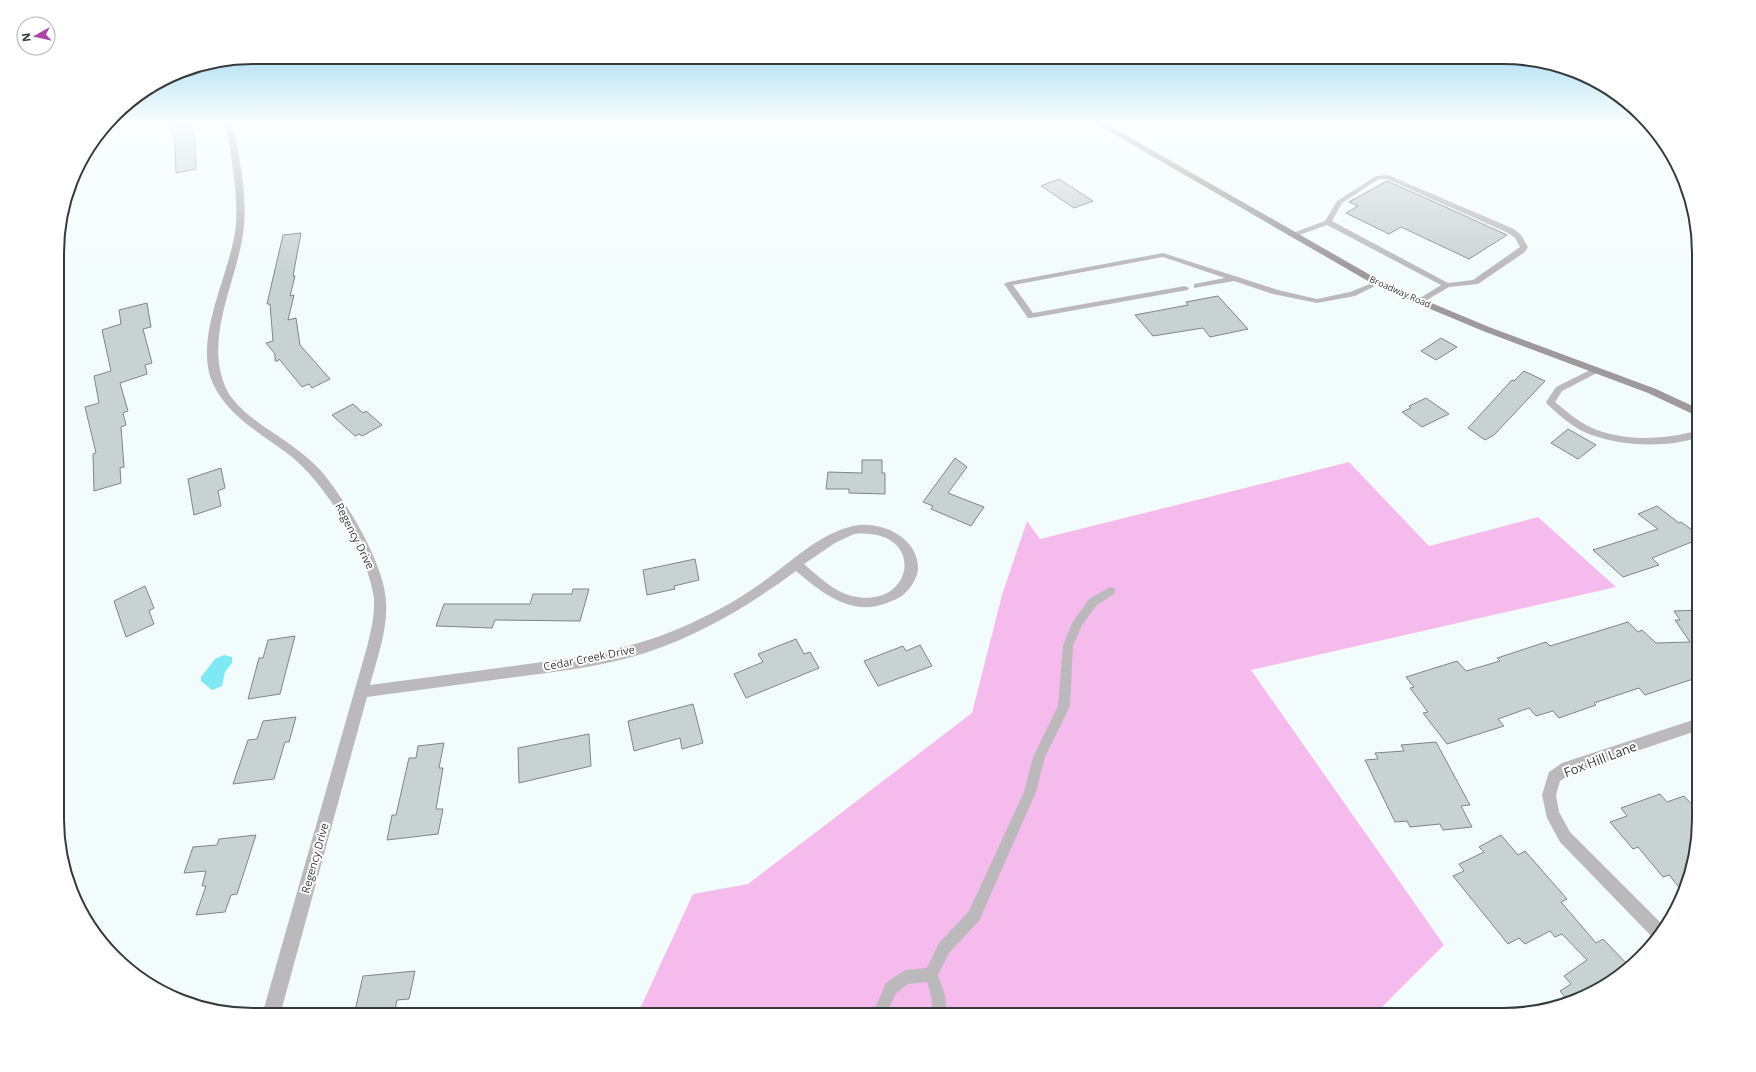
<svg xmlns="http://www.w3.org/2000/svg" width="1756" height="1072" viewBox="0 0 1756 1072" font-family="'Open Sans',sans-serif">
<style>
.green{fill:#f5bbed}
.water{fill:#7ee9f3}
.building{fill:#c9d2d2;stroke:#7e8687}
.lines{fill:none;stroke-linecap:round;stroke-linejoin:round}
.lane{fill:#bbb9bb;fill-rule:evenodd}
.street{fill:#bbb9bb;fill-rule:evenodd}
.secondary{fill:#9d999c;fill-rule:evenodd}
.labels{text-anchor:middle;stroke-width:4;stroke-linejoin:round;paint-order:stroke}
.far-street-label{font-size:9px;fill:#373a3b;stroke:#fff}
.street-label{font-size:11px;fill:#373a3b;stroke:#fff}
.near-street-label{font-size:13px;fill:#373a3b;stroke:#fff}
.rim{fill:none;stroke:#373a3b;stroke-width:2}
</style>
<rect width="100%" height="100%" fill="#f3fcfd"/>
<!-- green -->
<polygon class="green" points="1349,462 1429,546 1538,517 1616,587 1251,670 1444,945 1374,1015 637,1015 693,894 748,884 972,713 1002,595 1027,521 1040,539"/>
<!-- water -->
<polygon class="water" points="224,655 232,657 232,663 225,672 222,686 212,690 201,681 201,677 215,659"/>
<!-- building -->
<g class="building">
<polygon points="171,122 191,122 195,143 196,169 176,173 175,145"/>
<polygon points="1059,179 1093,201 1074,208 1041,186"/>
<polygon points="1387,181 1430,200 1507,235 1469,259 1401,227 1389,234 1346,213 1358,206 1349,202"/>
<polygon points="301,233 293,276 295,276 290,296 294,295 288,320 296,318 300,345 330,379 312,388 309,384 302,387 279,359 278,361 275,361 275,354 266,343 273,341 270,304 267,304 283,235"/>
<polygon points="1218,296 1248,329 1210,337 1203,328 1153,336 1135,315 1188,305 1186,302"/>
<polygon points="147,303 151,327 143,329 152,363 145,365 147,374 120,383 128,411 123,413 126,425 121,427 124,467 120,468 121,483 94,491 93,454 96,453 85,407 99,403 94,376 111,371 102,330 121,324 119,310"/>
<polygon points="1441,338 1457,347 1436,360 1421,351"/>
<polygon points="1524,371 1545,381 1494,435 1485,440 1468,428 1512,380 1514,381"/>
<polygon points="1426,398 1449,414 1422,427 1402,412 1411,408 1409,406"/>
<polygon points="353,404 363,413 366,411 382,425 362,436 359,434 355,436 332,415"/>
<polygon points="1568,429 1596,445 1578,459 1551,443"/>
<polygon points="955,458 967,467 948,493 984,507 971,526 931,509 933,506 923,502"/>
<polygon points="862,460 882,460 882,473 885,473 885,494 849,493 849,489 826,489 828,472 862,473"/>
<polygon points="221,468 225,488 218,491 221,506 194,515 188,479"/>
<polygon points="1657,506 1679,523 1681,522 1699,535 1699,539 1652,558 1659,565 1623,577 1593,550 1658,529 1638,514"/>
<polygon points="695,559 699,580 674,586 675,589 647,595 643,570"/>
<polygon points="145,586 154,608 149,611 154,624 126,637 114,601"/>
<polygon points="573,589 589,589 580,621 495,620 492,628 436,626 444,604 530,604 533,594 572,594"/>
<polygon points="1699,610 1699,677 1645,695 1639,688 1594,703 1596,705 1559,718 1553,711 1536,716 1529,708 1498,719 1504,726 1447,744 1423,713 1428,712 1410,688 1414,687 1406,677 1457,661 1466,671 1500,661 1497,658 1546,642 1550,646 1628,622 1638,632 1642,630 1656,643 1690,642 1675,620 1680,620 1674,611"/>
<polygon points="295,636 280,694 248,699 259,658 263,658 268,640"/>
<polygon points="796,639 804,654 810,652 819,668 746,698 734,674 763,662 758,654"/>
<polygon points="920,645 932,666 878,686 864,661 903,646 906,651"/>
<polygon points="693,704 703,743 682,749 680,738 634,751 628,721"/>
<polygon points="296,717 289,742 285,742 274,779 233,784 248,740 257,739 263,721"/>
<polygon points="589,734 591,766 519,783 518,748"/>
<polygon points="1436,742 1470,805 1461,806 1472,827 1443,830 1440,824 1410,827 1407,821 1395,822 1365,760 1378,759 1375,753 1404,751 1401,745"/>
<polygon points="444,743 439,768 443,768 436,809 443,809 438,834 387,840 392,815 396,815 409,758 416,758 418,746"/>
<polygon points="1660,794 1667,802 1684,796 1699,812 1699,832 1692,870 1683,892 1669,875 1663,877 1638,847 1633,849 1610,822 1627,816 1621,808"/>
<polygon points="256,835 237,894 231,895 225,912 196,915 206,886 202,886 206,871 184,873 193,847 217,845 219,839"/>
<polygon points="1501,835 1518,855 1525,851 1567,899 1561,902 1596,943 1603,939 1630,967 1601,989 1570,1003 1560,991 1571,984 1564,976 1587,960 1562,934 1555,937 1550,931 1525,944 1519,938 1508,944 1453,876 1464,871 1459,864 1484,852 1479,847"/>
<polygon points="415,971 409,999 397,1000 394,1015 354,1015 363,976"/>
</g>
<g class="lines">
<!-- lane -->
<g class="lane">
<path d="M 1388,175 L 1514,229 L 1521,235 L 1528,247 L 1525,252 L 1478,284 L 1449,287 L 1420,304 L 1417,304 L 1417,300 L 1441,285 L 1327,225 L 1294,237 L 1287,235 L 1325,221 L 1337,201 L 1376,176 ZM 1379,179 L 1387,179 L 1508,233 L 1515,238 L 1520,247 L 1473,280 L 1448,283 L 1332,221 L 1342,203 Z"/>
<polygon points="1163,253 1278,290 1317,299 1350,292 1377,281 1381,283 1355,296 1317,303 1273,294 1234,281 1194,288 1194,284 1225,278 1163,257 1013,285 1033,313 1185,286 1189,288 1188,290 1031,318 1028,318 1004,284 1008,282"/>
<path d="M 1596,367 L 1599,368 L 1599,372 L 1562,391 L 1555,402 C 1566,411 1577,421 1590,427 C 1622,442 1666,440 1699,430 L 1699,437 C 1667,449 1615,446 1584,432 C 1570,425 1558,414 1547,404 L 1546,402 L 1556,387 Z"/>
<polygon points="1110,587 1114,588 1115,591 1114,594 1097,605 1082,625 1073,646 1070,706 1045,757 1036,792 979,921 949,953 938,975 945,995 947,1015 933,1015 931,995 927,982 908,984 896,993 886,1015 872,1015 886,983 905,970 927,968 939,943 969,911 1024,792 1033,757 1058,706 1063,646 1072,623 1089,599"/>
</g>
<!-- street -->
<g class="street">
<path d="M 225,122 L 233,122 C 239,155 247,192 244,226 C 239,277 206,330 223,381 C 232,410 268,428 291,445 C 302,453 313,462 322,472 C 346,501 384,563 386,601 C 388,630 377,658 370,685 C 415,679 461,673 506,667 C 565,659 625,652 680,628 C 708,616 735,602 760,584 C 789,564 818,534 853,526 C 880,520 918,537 918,568 C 918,577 911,588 904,594 C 899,599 893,600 887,603 C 851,617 822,593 796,571 C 750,605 702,634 648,652 C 603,667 554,672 508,678 C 461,684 414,691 367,697 L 280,1015 L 262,1015 L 367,647 C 371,631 375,615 374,599 C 368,553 327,486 292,457 C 264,435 229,418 213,384 C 192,337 232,272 236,224 C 238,191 231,155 225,122 ZM 854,534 C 928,527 915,611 852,596 C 834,592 818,576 804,564 L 835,543 Z"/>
<polygon points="1699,718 1699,730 1572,773 1560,781 1556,795 1559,812 1570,832 1665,927 1655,940 1560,842 1547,818 1542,795 1549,772 1562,763"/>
</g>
<!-- secondary -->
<polygon class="secondary" points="1093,122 1103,122 1386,284 1489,327 1656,389 1699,409 1699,417 1648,393 1483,331 1380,288"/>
</g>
<!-- sky -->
<linearGradient id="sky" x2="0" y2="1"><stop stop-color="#7dc9ec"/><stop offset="0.45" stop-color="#fafefe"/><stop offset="1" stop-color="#fafefe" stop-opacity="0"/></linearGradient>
<rect width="1756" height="272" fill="url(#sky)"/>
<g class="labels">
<!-- far-street labels -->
<g class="far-street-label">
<text transform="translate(1400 292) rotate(24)" y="3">Broadway Road</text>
</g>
<!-- street labels -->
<g class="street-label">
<text transform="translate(355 536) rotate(63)" y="4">Regency Drive</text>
<text transform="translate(589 658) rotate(-11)" y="4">Cedar Creek Drive</text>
<text transform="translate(315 858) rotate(-74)" y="4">Regency Drive</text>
</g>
<!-- near-street labels -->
<g class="near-street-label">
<text transform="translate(1600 759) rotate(-21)" y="5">Fox Hill Lane</text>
</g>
</g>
<!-- crop -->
<path d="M0 0H1756V1072H0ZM253 64H1503A189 189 0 0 1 1692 253V819A189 189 0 0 1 1503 1008H253A189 189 0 0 1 64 819V253A189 189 0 0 1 253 64Z" fill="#fff" fill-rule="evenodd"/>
<path class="rim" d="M253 64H1503A189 189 0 0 1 1692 253V819A189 189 0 0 1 1503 1008H253A189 189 0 0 1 64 819V253A189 189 0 0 1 253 64Z"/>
<!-- north arrow -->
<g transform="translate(36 36) rotate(262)"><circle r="19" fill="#ffffff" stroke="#afb0b1"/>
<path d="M0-3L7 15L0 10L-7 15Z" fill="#ae44a6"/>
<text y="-6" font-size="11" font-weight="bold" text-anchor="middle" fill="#373a3b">N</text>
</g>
</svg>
